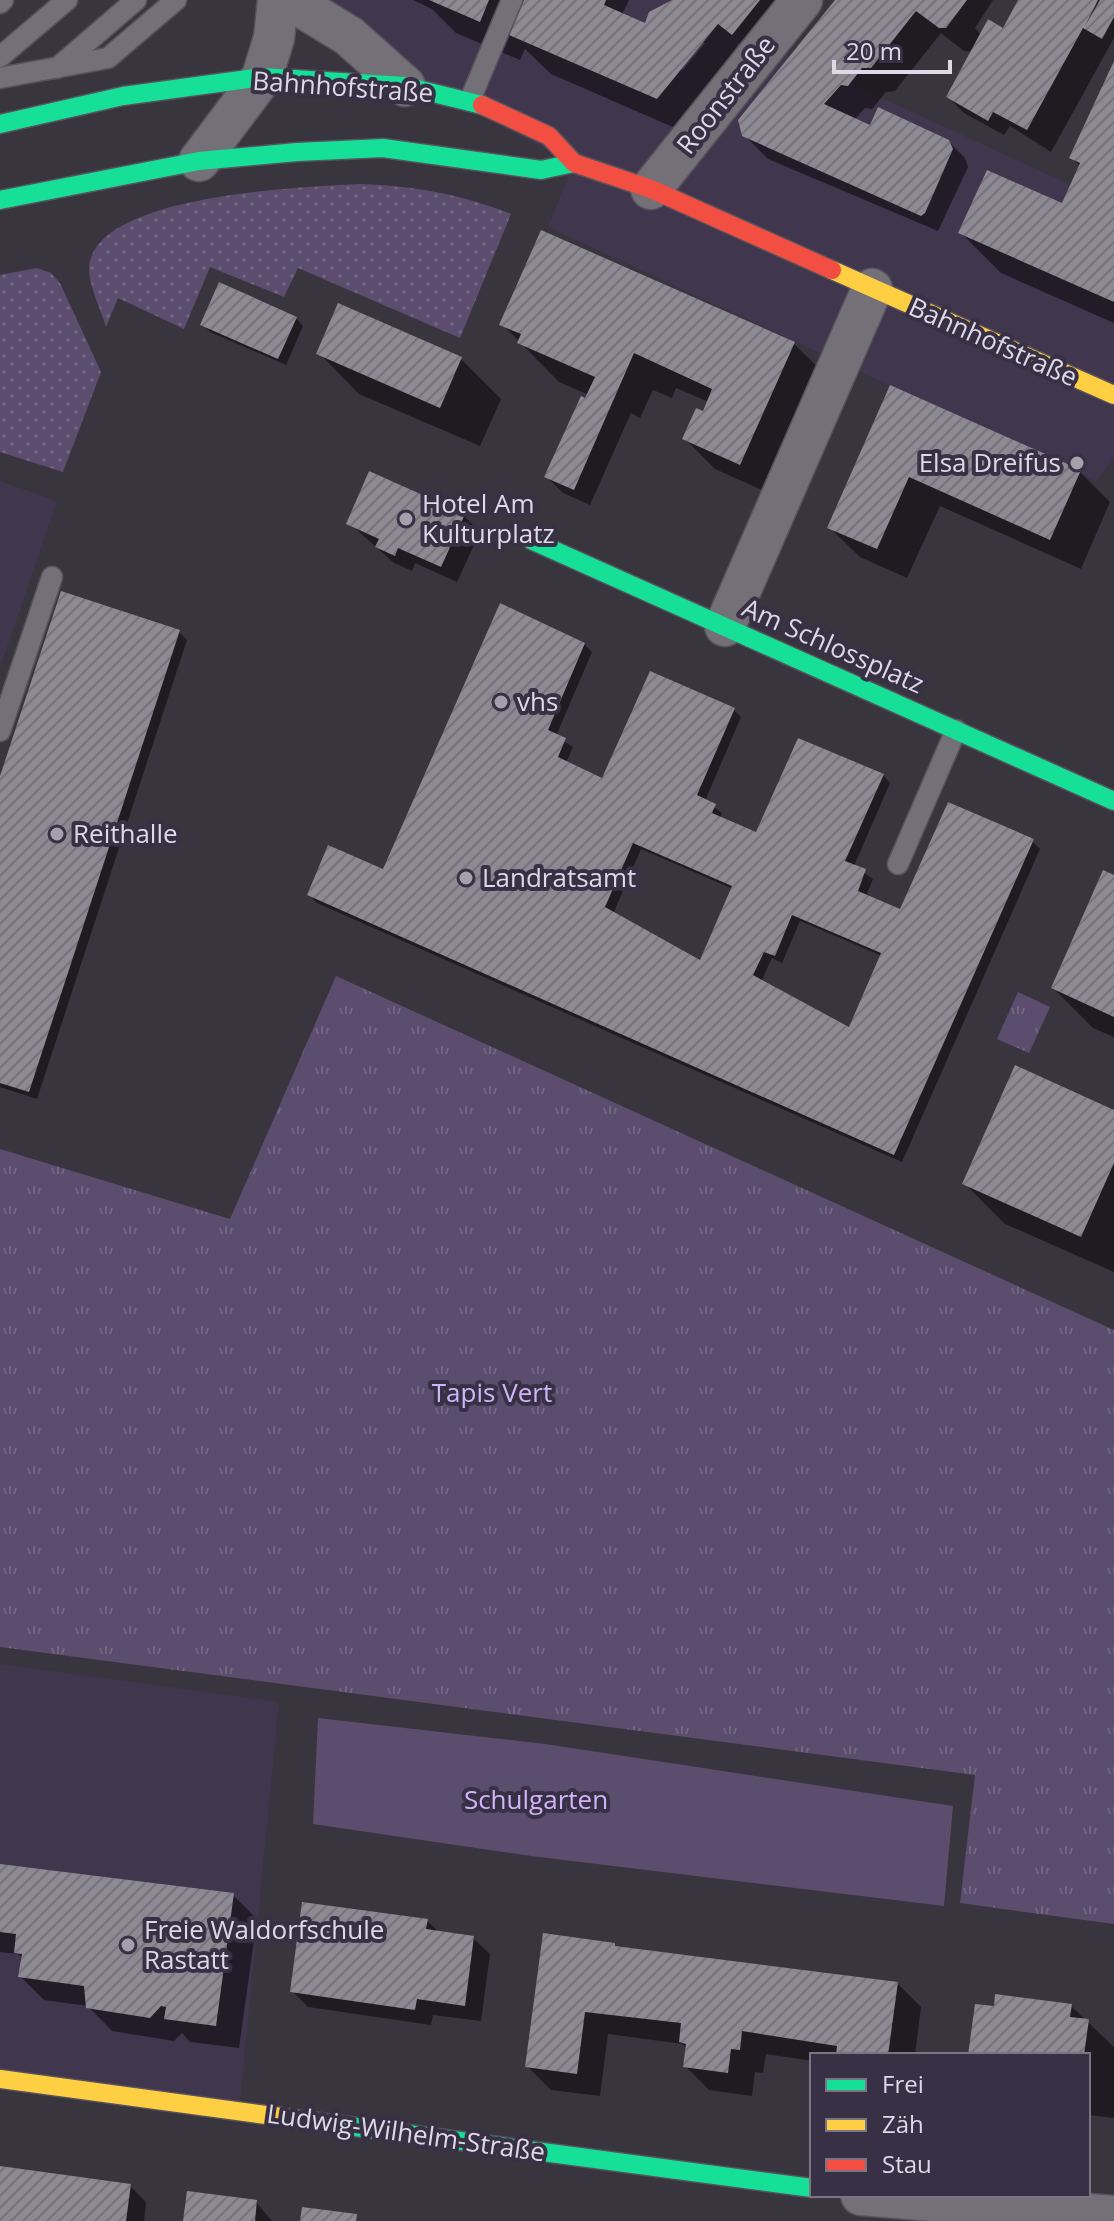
<svg xmlns="http://www.w3.org/2000/svg" width="1114" height="2221" viewBox="0 0 1114 2221" font-family="'Open Sans',sans-serif">
<style>
.built{fill:#40364d}
.grass{fill:url(#grass-dots)}
.park{fill:url(#park-tufts)}
.garden{fill:#5c4d6e}
.shadow{fill:#0007;fill-rule:evenodd}
.building{fill:url(#building-hatch);fill-rule:evenodd}
.lines{fill:none;stroke-linecap:round;stroke-linejoin:round}
.lane-casing{stroke:#57525c;stroke-width:23}
.street-casing{stroke:#57525c;stroke-width:43}
.fast-casing{stroke:#57525c;stroke-width:21}
.slow-casing{stroke:#57525c;stroke-width:21}
.jam-casing{stroke:#57525c;stroke-width:21}
.lane{stroke:#737078;stroke-width:20}
.street{stroke:#737078;stroke-width:40}
.fast{stroke:#16e098;stroke-width:18}
.slow{stroke:#ffcf43;stroke-width:18}
.jam{stroke:#f24e42;stroke-width:18}
.poi-dot{fill:#a4a0ac;stroke:#383044;stroke-width:3}
.labels{text-anchor:middle;stroke-width:8;stroke-linejoin:round;paint-order:stroke}
.street-label{font-size:26px;fill:#ded9e6;stroke:#383044}
.poi-label{font-size:26px;fill:#ded9e6;stroke:#383044;text-anchor:start}
.park-label{font-size:26px;fill:#d1b4f8;stroke:#383044}
</style>
<defs>
<pattern id="grass-dots" width="8" height="8" patternUnits="userSpaceOnUse" patternTransform="scale(2)"><rect width="8" height="8" fill="#5c4d6e"/><path d="M2 2h.1M6 6h.1" fill="none" stroke="#736683" stroke-width="1.8" stroke-linecap="round"/></pattern>
<pattern id="park-tufts" width="24" height="20" patternUnits="userSpaceOnUse" patternTransform="scale(2)"><rect width="24" height="20" fill="#5c4d6e"/><path d="M3 7l-1-3M5 7V3M7 7l1-3M15 17l-1-3M17 17v-4M19 17l1-3" fill="none" stroke="#736683"/></pattern>
<pattern id="building-hatch" width="6" height="6" patternUnits="userSpaceOnUse" patternTransform="scale(2)"><rect width="6" height="6" fill="#8d8993"/><path d="M-1 1l2-2M0 6l6-6M5 7l2-2" fill="none" stroke="#77737c"/></pattern>
</defs>
<rect width="100%" height="100%" fill="#39353f"/>
<!-- built -->
<g class="built">
<polygon points="289,0 669,0 1114,205 1114,459 1096,481 548,227 574,163 292,21"/>
<polygon points="0,481 57,501 0,668"/>
<polygon points="0,1664 279,1702 240,2102 0,2069"/>
</g>
<!-- grass -->
<g class="grass">
<path d="M 360,184 C 414,186 461,194 511,214 L 460,338 L 298,268 L 284,297 L 210,267 L 184,329 L 118,298 L 106,327 C 101,309 85,279 90,261 C 107,194 304,187 360,184 Z"/>
<polygon points="37,268 51,273 60,283 101,372 63,472 0,452 0,275"/>
</g>
<!-- park -->
<g class="park">
<polygon points="336,976 1114,1330 1114,1924 960,1903 975,1775 0,1647 0,1149 230,1219"/>
<polygon points="1018,992 1050,1007 1029,1053 997,1039"/>
</g>
<!-- garden -->
<polygon class="garden" points="318,1718 545,1744 953,1806 944,1906 531,1856 313,1824"/>
<!-- shadow -->
<g class="shadow">
<path d="M 413,0 L 629,0 L 622,15 L 646,26 L 676,0 L 802,0 L 756,58 L 739,43 L 737,46 L 757,65 L 698,138 L 551,74 L 525,49 L 520,60 L 456,33 L 432,9 ZM 702,41 L 705,43 L 681,72 L 684,63 Z"/>
<polygon points="838,0 993,0 975,28 981,35 1004,30 1021,0 1114,0 1114,38 1051,152 1010,126 1004,135 964,113 948,97 972,52 964,51 941,33 895,91 886,92 872,109 865,108 855,119 871,127 948,141 965,158 968,167 938,231 768,159 744,135"/>
<polygon points="1114,66 1114,323 1001,273 961,233 1063,206 1081,167 1072,158"/>
<polygon points="663,287 794,344 825,374 771,494 715,469 684,438 709,402 676,388 672,398 653,390 640,418 631,413 590,505 563,493 547,477 589,395 559,382 502,324"/>
<polygon points="296,318 303,326 286,365 210,332 202,324"/>
<polygon points="319,353 461,359 501,399 480,446 359,394"/>
<polygon points="891,388 1080,472 1110,502 1081,569 940,506 907,578 860,557 829,527"/>
<polygon points="464,516 480,532 457,582 415,563 412,571 394,563 349,523"/>
<polygon points="179,632 187,640 37,1099 0,1087 0,783"/>
<path d="M 584,644 L 592,652 L 556,736 L 573,747 L 566,763 L 603,780 L 734,710 L 741,717 L 705,801 L 722,813 L 720,819 L 757,834 L 883,775 L 890,783 L 854,866 L 873,879 L 866,896 L 901,912 L 1032,841 L 1040,849 L 902,1162 L 317,903 L 309,895 L 384,872 ZM 641,849 L 733,889 L 701,963 L 613,914 ZM 800,921 L 882,956 L 850,1029 L 761,982 L 772,958 L 782,963 Z"/>
<polygon points="1114,878 1114,1037 1093,1028 1053,988"/>
<polygon points="1114,1112 1114,1272 1005,1224 965,1184"/>
<polygon points="0,1866 233,1895 257,1919 239,2048 190,2042 182,2033 174,2041 112,2031 88,2006 44,2000 21,1977 23,1959 18,1954 0,1952"/>
<polygon points="427,1921 440,1933 473,1938 490,1954 481,2021 433,2015 431,2025 308,2007 292,1991"/>
<polygon points="617,1948 897,1983 921,2007 915,2055 812,2055 812,2061 766,2054 763,2073 755,2072 752,2096 709,2090 685,2066 687,2048 683,2044 608,2034 600,2096 551,2090 527,2066"/>
<polygon points="1071,2006 1114,2047 1114,2118 1088,2115 1088,2055 970,2055 995,2008"/>
<polygon points="0,2168 130,2186 146,2202 144,2221 0,2221"/>
<polygon points="256,2202 272,2221 185,2221"/>
</g>
<!-- building -->
<g class="building">
<polygon points="429,0 489,0 480,22"/>
<polygon points="524,0 606,0 604,5 645,23 649,12 672,0 760,0 732,35 718,24 657,99 509,35"/>
<polygon points="835,0 967,0 946,28 939,28 916,11 871,68 862,68 848,86 841,85 824,104 870,125 878,107 949,140 953,149 925,213 921,216 742,136 738,120"/>
<polygon points="1018,0 1098,0 1085,26 1100,0 1114,0 1114,17 1102,39 1083,28 1027,130 993,112 988,121 946,97 988,19 1003,28"/>
<polygon points="1114,61 1114,302 958,233 987,170 1062,203 1080,163 1069,158"/>
<polygon points="541,230 795,342 740,465 682,439 696,408 703,411 712,389 634,353 574,490 544,477 581,396 585,398 595,377 517,343 521,334 499,325"/>
<polygon points="219,282 297,317 278,359 200,325"/>
<polygon points="338,303 462,357 440,408 316,354"/>
<polygon points="890,385 1081,470 1050,540 909,477 877,549 827,528"/>
<polygon points="369,471 465,514 441,567 398,548 395,556 375,547 379,539 346,524"/>
<polygon points="61,591 180,630 29,1092 0,1083 0,776"/>
<path d="M 500,603 L 585,643 L 548,730 L 566,738 L 558,757 L 602,778 L 650,671 L 735,708 L 697,795 L 716,804 L 712,813 L 756,832 L 798,738 L 884,774 L 845,861 L 866,869 L 858,891 L 900,909 L 948,802 L 1034,839 L 894,1155 L 307,895 L 328,845 L 383,869 ZM 633,843 L 732,886 L 700,960 L 605,907 ZM 792,915 L 881,953 L 849,1027 L 753,975 L 764,952 L 775,956 Z"/>
<polygon points="1103,870 1114,875 1114,1017 1051,988"/>
<polygon points="1015,1065 1114,1110 1114,1163 1081,1237 962,1184"/>
<polygon points="0,1864 234,1893 216,2026 164,2019 166,2007 161,2006 150,2018 86,2008 84,1986 18,1977 22,1954 14,1953 16,1934 0,1932"/>
<polygon points="302,1902 428,1919 426,1929 474,1936 465,2006 417,1999 415,2010 290,1992"/>
<polygon points="543,1933 615,1943 615,1946 898,1982 888,2055 836,2055 837,2046 742,2031 740,2050 731,2049 728,2073 683,2067 686,2044 679,2042 681,2023 585,2012 577,2074 525,2067"/>
<polygon points="995,1994 1072,2004 1070,2017 1089,2019 1084,2055 968,2055 975,2004 994,2006"/>
<polygon points="0,2166 131,2184 126,2221 0,2221"/>
<polygon points="187,2191 257,2200 255,2221 183,2221"/>
<polygon points="302,2207 357,2214 356,2221 300,2221"/>
</g>
<g class="lines">
<!-- lane casing -->
<g class="lane-casing">
<g id="lane">
<polyline points="0,3 3,0"/>
<polyline points="0,57 67,0"/>
<polyline points="57,68 136,0"/>
<polyline points="0,78 108,58 176,0"/>
<polyline points="470,100 512,0"/>
<polyline points="0,731 52,577"/>
<polyline points="898,864 956,730"/>
</g>
</g>
<!-- street casing -->
<g class="street-casing">
<g id="street">
<polyline points="290,0 349,36 405,86"/>
<polyline points="199,161 262,77 274,38 278,0"/>
<polyline points="651,189 802,0"/>
<polyline points="725,626 872,289"/>
<polyline points="861,2195 1114,2216"/>
</g>
</g>
<!-- fast casing -->
<g class="fast-casing">
<g id="fast">
<polyline points="0,124 123,96 262,77 405,86 482,105"/>
<polyline points="0,200 199,161 297,152 383,148 541,170 574,163"/>
<polyline points="531,540 1114,801"/>
<polyline points="303,2120 812,2188"/>
</g>
</g>
<!-- slow casing -->
<g class="slow-casing">
<g id="slow">
<polyline points="832,270 1114,395"/>
<polyline points="0,2079 303,2120"/>
</g>
</g>
<!-- jam casing -->
<g class="jam-casing">
<polyline id="jam" points="482,105 549,136 574,163 651,189 832,270"/>
</g>
<!-- lane -->
<use href="#lane" class="lane"/>
<!-- street -->
<use href="#street" class="street"/>
<!-- fast -->
<use href="#fast" class="fast"/>
<!-- slow -->
<use href="#slow" class="slow"/>
<!-- jam -->
<use href="#jam" class="jam"/>
</g>
<!-- markers -->
<g class="poi-dot">
<circle cx="1077" cy="463" r="8"/>
<circle cx="406" cy="519" r="8"/>
<circle cx="501" cy="702" r="8"/>
<circle cx="57" cy="834" r="8"/>
<circle cx="466" cy="878" r="8"/>
<circle cx="128" cy="1945" r="8"/>
</g>
<g class="labels">
<!-- street labels -->
<g class="street-label">
<text transform="translate(343 87) rotate(4)" y="9">Bahnhofstraße</text>
<text transform="translate(726 95) rotate(-52)" y="9">Roonstraße</text>
<text transform="translate(993 342) rotate(24)" y="9">Bahnhofstraße</text>
<text transform="translate(833 646) rotate(24)" y="9">Am Schlossplatz</text>
<text transform="translate(406 2133) rotate(8)" y="9">Ludwig-Wilhelm-Straße</text>
</g>
<!-- poi labels -->
<g class="poi-label">
<text x="1061" y="472" text-anchor="end">Elsa Dreifus</text>
<text x="422" y="513">Hotel Am<tspan x="422" dy="30">Kulturplatz</tspan></text>
<text x="517" y="711">vhs</text>
<text x="73" y="843">Reithalle</text>
<text x="482" y="887">Landratsamt</text>
<text x="144" y="1939">Freie Waldorfschule<tspan x="144" dy="30">Rastatt</tspan></text>
</g>
<!-- park labels -->
<g class="park-label">
<text x="492" y="1402">Tapis Vert</text>
<text x="536" y="1809">Schulgarten</text>
</g>
</g>
<!-- legend -->
<rect x="810" y="2053" width="280" height="144" fill="#383044" stroke="#7a7485" stroke-width="2"/>
<rect x="826" y="2079" width="40" height="12" fill="#16e098" stroke="#7a7485" stroke-width="2"/>
<text x="882" y="2093" font-size="24" fill="#ded9e6">Frei</text>
<rect x="826" y="2119" width="40" height="12" fill="#ffcf43" stroke="#7a7485" stroke-width="2"/>
<text x="882" y="2133" font-size="24" fill="#ded9e6">Zäh</text>
<rect x="826" y="2159" width="40" height="12" fill="#f24e42" stroke="#7a7485" stroke-width="2"/>
<text x="882" y="2173" font-size="24" fill="#ded9e6">Stau</text>
<!-- scale -->
<path d="M834 60v12h116v-12" fill="none" stroke="#ded9e6" stroke-width="4"/>
<text x="846" y="60" font-size="24" fill="#ded9e6" stroke="#383044" stroke-width="6" paint-order="stroke">20 m</text>
</svg>
